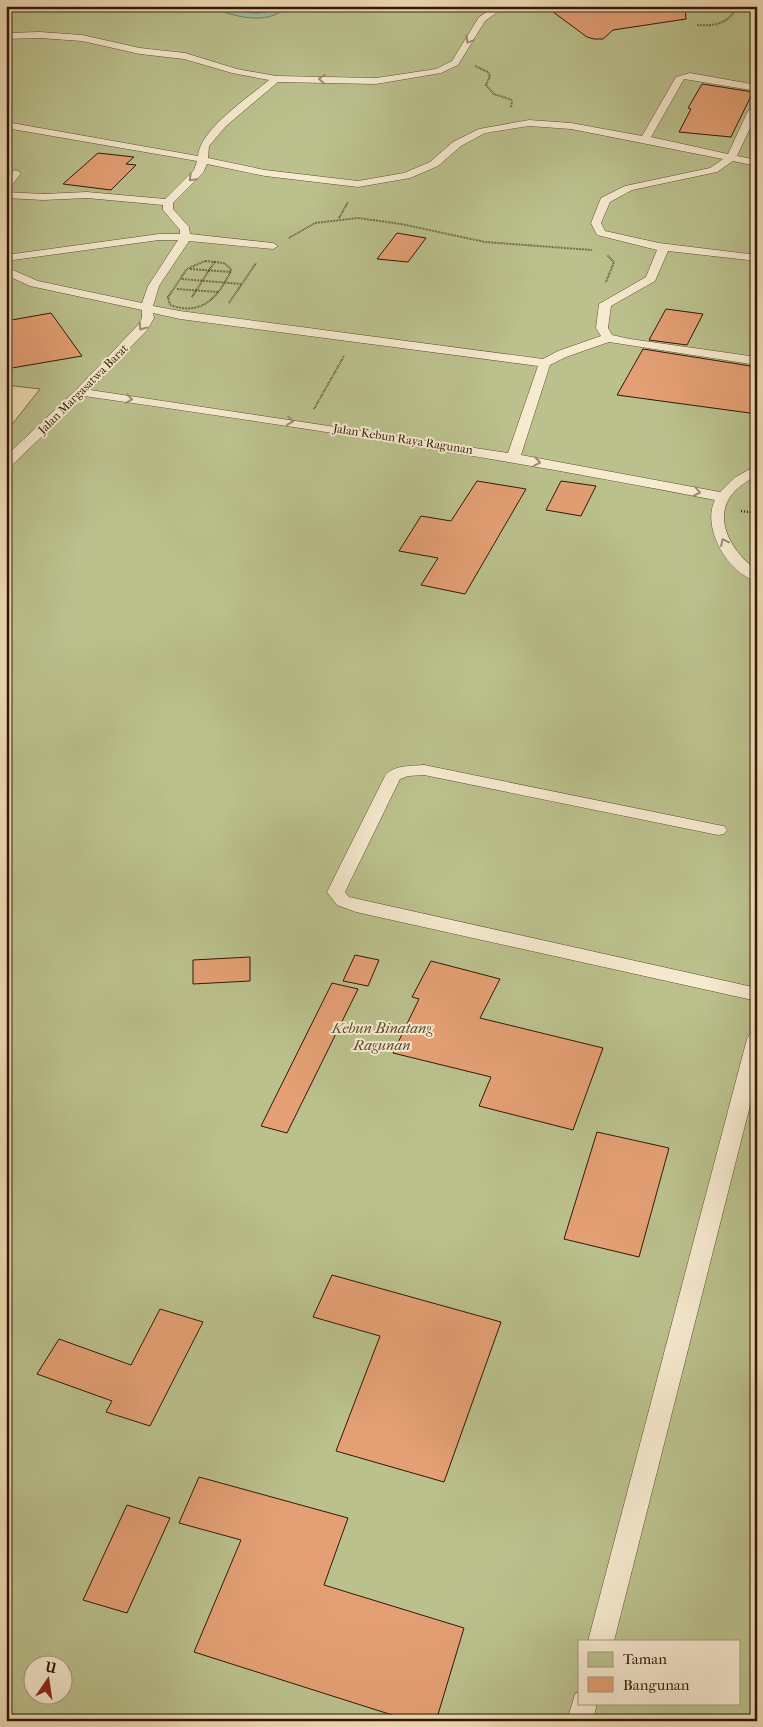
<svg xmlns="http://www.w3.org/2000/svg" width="763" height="1727" viewBox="0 0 763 1727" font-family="'IM FELL French Canon',serif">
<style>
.green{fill:#bbc18d;stroke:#766c4b;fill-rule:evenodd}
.water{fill:#9cbda8;stroke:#717b68}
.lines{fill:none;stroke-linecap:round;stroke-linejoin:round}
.shore{stroke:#666a58;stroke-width:1}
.building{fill:#e4a074;stroke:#301709}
.lane-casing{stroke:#604934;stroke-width:1}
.path-far1{stroke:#301709;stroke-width:2;stroke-dasharray:0.5 1;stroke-linecap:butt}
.path{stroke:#301709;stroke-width:2.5;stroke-dasharray:1 2;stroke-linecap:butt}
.lane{fill:#f6eacf;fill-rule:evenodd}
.oneway{stroke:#9d8b76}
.labels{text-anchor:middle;stroke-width:4;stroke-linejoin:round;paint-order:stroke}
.far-street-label{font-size:12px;fill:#301709;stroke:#f6eacf}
.park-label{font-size:15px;font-style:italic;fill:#5a4a31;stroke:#f6eacf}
</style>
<rect width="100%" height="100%" fill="#f1deb5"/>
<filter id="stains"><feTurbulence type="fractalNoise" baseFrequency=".004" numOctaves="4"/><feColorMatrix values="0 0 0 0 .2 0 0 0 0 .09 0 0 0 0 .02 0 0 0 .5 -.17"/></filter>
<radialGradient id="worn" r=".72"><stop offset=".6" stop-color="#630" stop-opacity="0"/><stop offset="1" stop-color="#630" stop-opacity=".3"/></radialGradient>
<!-- green -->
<path class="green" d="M 6,6 L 757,6 L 757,1721 L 6,1721 L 6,432 L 40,389 L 6,385 ZM 579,1641 L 739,1641 L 739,1703 L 579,1703 ZM 32,1664 L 62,1664 L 62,1694 L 32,1694 Z"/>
<!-- water -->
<path class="water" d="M 206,6 L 287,6 C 268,28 230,15 206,6 Z"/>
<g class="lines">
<!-- shore -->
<path class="shore" d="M 221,6 C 240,12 263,18 281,6"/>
</g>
<!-- building -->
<g class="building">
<polygon points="545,6 685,6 686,19 613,30 603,39 594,39 587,37"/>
<polygon points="702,84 753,92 731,137 679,132 691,109 688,108"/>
<polygon points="98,153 134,157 126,164 136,165 111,190 63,184"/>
<polygon points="397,233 426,238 408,262 377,259"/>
<polygon points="666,309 703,314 687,345 649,340"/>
<polygon points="51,313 82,356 6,369 6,321"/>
<polygon points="643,349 757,367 757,414 617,395"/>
<polygon points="477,481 526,489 465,594 421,585 438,558 399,551 421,516 451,521"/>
<polygon points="561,481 596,486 581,516 546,510"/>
<polygon points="355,955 379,960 368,986 343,981"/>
<polygon points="250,957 250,981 193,984 193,960"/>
<polygon points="431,961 500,979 480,1018 603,1048 573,1130 479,1106 491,1077 393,1053 419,999 412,997"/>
<polygon points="332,983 358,989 287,1133 261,1126"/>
<polygon points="597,1132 669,1148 639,1257 564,1239"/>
<polygon points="332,1275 501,1322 444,1482 336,1451 380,1336 313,1317"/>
<polygon points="160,1309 203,1322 150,1426 106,1412 112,1401 37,1374 59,1339 131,1365"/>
<polygon points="199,1477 348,1518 324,1585 464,1628 436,1721 411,1721 194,1652 241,1540 179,1523"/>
<polygon points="127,1505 170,1518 127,1613 83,1600"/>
</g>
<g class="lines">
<!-- lane casing -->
<g class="lane-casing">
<g id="lane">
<polygon points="34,6 6,13 6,7"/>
<path d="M 496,6 L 506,6 L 485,21 L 458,65 L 441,73 L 376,84 L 278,82 L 226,126 L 209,146 L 208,158 L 265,170 L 358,181 L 404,173 L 430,162 L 453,142 L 479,129 L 529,120 L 571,123 L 642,136 L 676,77 L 690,73 L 757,85 L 757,91 L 684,79 L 651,137 L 728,154 L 748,111 L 757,106 L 757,113 L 737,156 L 757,160 L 757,166 L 733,161 L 717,172 L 632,190 L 610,202 L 601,223 L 605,231 L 659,243 L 757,255 L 757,261 L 668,251 L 655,281 L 611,306 L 608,328 L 612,335 L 630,339 L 757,357 L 757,365 L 609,342 L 566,357 L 550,365 L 521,455 L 720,492 L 734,478 L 757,465 L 757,475 C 747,481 736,488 730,497 C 713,523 735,555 757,570 L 757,581 C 728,574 701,527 715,500 C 506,459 295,426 84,396 L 11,466 L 6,467 L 6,456 L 77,389 L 138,325 L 142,318 L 142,310 L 30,286 L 6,275 L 6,267 L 38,281 L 142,303 L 148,286 L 178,240 L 159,240 L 6,261 L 6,255 L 159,234 L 180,234 L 180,230 L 163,210 L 163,205 L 87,198 L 43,200 L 6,198 L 6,192 L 43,194 L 87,192 L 165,199 L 194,170 L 197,161 L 6,128 L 6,122 L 198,156 C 200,129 249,97 269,80 L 232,73 L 184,59 L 140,54 L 82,41 L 40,38 L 6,39 L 6,33 L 40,32 L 82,35 L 140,48 L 185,53 L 237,69 L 276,76 L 376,78 L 436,69 L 452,61 L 479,17 ZM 529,126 L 571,129 L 723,159 L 710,168 L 625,186 L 601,198 L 591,223 L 597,235 L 657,250 L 646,277 L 599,304 L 596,328 L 601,336 L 558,351 L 543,359 L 180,311 L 153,306 L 159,286 L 189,241 L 273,249 L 278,246 L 273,243 L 190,234 L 189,227 L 173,209 L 173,203 L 203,173 L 207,164 L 265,176 L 358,187 L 410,178 L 438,166 L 461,146 L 485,133 ZM 153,313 L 180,319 L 538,366 L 508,453 L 90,390 L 147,330 L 154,318 Z"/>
<path d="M 16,170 L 21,173 L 10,188 L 6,189 C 6,181 7,172 16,170 Z"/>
<path d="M 424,765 L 718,825 L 724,826 L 727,830 L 724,834 L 718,835 L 424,775 L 408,776 L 400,779 L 345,892 L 349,897 L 757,988 L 757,1001 L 356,912 L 337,905 L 327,892 L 385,776 C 392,765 412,766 424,765 Z"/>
<polygon points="757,1032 757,1078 614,1641 588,1641 747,1039 750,1034"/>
<polygon points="579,1692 579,1703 597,1703 593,1721 567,1721 575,1694"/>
</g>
</g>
<!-- path-far1 -->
<g class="path-far1">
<path d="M 697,25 C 717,26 727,24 738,6"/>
<polyline points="475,66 488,72 490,76 486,85 494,94 512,100 511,108"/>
<polyline points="339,218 348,202"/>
<polyline points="289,238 315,223 358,218 401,224 485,242 592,250"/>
<path d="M 205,261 L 224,263 L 231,269 C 230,275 225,281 222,287 C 208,307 193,313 170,305 L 168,297 L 187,269 Z"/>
<polyline points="190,269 231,272"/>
<polyline points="182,279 241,284"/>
<polyline points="606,282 614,262 607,255"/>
<polyline points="177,289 218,292"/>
<polyline points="192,297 215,261"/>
<polyline points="229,303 256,263"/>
<polyline points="314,409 344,356"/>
</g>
<!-- path -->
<polyline class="path" points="741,511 757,513"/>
<!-- lane -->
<use href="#lane" class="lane"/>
</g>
<!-- one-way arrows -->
<defs><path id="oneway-chevron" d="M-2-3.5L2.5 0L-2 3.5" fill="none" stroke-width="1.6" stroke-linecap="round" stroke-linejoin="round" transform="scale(1.25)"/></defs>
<g class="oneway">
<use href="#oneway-chevron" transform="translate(469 40) rotate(121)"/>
<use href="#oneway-chevron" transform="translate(322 79) rotate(-177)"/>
<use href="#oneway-chevron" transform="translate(192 178) rotate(135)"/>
<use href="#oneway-chevron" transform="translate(142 327) rotate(126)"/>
<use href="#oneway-chevron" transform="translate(129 399) rotate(8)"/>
<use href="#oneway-chevron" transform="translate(290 421) rotate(8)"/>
<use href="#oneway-chevron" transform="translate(537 462) rotate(10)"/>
<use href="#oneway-chevron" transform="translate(697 492) rotate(12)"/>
<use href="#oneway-chevron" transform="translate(724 542) rotate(-116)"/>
</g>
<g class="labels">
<!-- far-street labels -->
<g class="far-street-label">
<text transform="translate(83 389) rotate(-45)" y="4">Jalan Margasatwa Barat</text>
<text transform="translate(403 439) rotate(9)" y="4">Jalan Kebun Raya Ragunan</text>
</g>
<!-- park labels -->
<g class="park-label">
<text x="382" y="1033">Kebun Binatang<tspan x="382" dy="17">Ragunan</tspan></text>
</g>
</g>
<!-- margin -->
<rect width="763" height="1727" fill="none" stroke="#f1deb5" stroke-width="25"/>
<rect x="8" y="8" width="748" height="1712" fill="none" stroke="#301709" stroke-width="2.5"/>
<rect x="12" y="12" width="738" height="1702" fill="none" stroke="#301709"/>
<!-- legend -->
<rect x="578" y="1640" width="162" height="65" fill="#f6eacf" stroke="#a79680"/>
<rect x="588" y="1652" width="25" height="15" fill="#bbc18d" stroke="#a79680"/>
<text x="623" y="1664" font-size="15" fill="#301709">Taman</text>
<rect x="588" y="1677" width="25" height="15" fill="#e4a074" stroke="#a79680"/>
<text x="623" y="1690" font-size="15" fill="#301709">Bangunan</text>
<!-- north arrow -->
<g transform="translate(48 1680) rotate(13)"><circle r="24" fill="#f6eacf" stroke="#a79680"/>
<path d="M0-4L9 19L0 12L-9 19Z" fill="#8f2418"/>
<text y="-8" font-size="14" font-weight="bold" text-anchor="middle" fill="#301709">U</text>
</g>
<rect width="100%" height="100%" filter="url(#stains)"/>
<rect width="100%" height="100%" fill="url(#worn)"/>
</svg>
